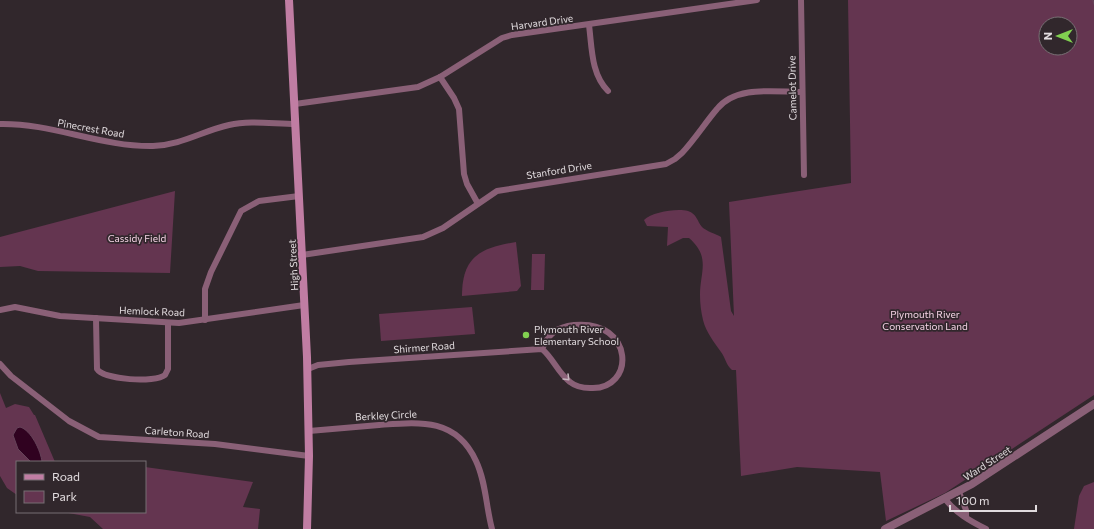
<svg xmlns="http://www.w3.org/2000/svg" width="1094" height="529" viewBox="0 0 1094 529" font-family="Commissioner,sans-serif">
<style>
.green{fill:#643550;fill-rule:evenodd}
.water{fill:#300220;stroke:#654359}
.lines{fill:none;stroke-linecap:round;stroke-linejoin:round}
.stream{stroke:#654359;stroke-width:1.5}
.minor{stroke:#8a6077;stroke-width:6}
.tertiary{stroke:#8a6077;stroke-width:8}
.secondary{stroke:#c07da3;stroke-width:8}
.oneway{stroke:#c7b6bf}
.poi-dot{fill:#81d050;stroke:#31272c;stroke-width:1.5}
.labels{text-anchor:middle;stroke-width:3.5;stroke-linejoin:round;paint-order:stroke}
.street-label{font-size:10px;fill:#e1dbde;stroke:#31272c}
.park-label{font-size:10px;fill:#f5d3e5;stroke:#31272c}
.poi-label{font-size:10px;fill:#e1dbde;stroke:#31272c;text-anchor:start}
</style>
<rect width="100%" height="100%" fill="#31272c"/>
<!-- green -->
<g class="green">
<path d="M 848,0 L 1093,0 L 1094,4 L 1094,395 L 945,493 L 886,521 L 880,472 L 797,467 L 741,476 L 736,370 L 732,370 C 726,365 726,359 721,352 C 714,342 706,332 703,320 C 701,312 700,303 700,295 C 700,272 711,257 689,238 L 683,238 L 667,246 L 668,227 L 647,226 L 644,220 C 652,212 677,208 688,211 C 697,214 697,221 702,227 C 706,231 716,234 721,237 L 731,311 L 734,316 L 729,202 L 851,183 ZM 1046,24 L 1070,24 L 1070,48 L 1046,48 Z"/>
<polygon points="175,191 170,273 38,271 20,266 0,267 0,237"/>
<path d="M 516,242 L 521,286 L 517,291 L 462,296 C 462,256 481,248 516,242 Z"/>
<polygon points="532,254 545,254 544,290 531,290"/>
<polygon points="472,307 475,334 381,341 379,314"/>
<polygon points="0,393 6,408 15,404 29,407 34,415 35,415 55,462 17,462 17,495 7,488 0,476"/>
<polygon points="145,467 253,482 243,507 260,509 258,529 103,529 90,517 63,512 145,512"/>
<polygon points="1094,482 1094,529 1074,529 1079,496 1084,486"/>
</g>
<!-- water -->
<path class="water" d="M 20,427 C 31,430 41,451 42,462 L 31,462 L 18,449 L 13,435 L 17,428 Z"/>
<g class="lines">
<!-- stream -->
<polyline class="stream" points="1093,0 1094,4"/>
<!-- minor -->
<g class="minor">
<polyline points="801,0 804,175"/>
<path d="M 589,25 C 592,48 591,74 608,91"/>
<polyline points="440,77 454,98 459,109 464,174 467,184 477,202"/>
<polyline points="295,104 418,87 440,77 502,38 512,35 757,0"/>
<path d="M 0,124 C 52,123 101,147 153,146 C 182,145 202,131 229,125 C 250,120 274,124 296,124"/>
<path d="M 302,255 L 423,237 L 443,228 L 497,191 L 666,164 L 675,159 L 682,153 C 695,139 705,123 717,109 C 736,85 775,92 802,92"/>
<polyline points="0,310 15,307 60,316 179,323 304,305"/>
<path d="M 96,318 L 97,369 C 104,380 155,383 165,375 L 168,369 L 168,323"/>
<polyline points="205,320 205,289 211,272 241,211 259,201 299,196"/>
<polyline points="0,364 11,376 69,421 99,437 215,444 309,456"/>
<path d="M 308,369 L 318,365 L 349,362 L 542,349 C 553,358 558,373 570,382 C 575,386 583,388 590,388 C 636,391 635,319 574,325 C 557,327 549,333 542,349"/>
<path d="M 309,431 C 332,429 355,427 379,425 C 418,422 456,417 476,461 C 486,482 486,507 492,529"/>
<polyline points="959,492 966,510 966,516"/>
<path d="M 945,499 C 956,513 970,521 986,529"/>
</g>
<!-- tertiary -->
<polyline class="tertiary" points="885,529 972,484 1094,404"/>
<!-- secondary -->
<polyline class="secondary" points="289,0 307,357 309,456 307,529"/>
</g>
<!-- one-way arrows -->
<defs><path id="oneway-chevron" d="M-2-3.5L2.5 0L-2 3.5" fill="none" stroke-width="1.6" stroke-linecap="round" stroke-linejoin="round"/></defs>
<use class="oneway" href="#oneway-chevron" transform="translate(567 378) rotate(45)"/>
<!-- markers -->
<circle class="poi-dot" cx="526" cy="335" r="4"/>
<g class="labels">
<!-- street labels -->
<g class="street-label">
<text transform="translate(542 22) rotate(-8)" y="4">Harvard Drive</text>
<text transform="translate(792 88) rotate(-91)" y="4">Camelot Drive</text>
<text transform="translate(91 128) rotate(10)" y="4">Pinecrest Road</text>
<text transform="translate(559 170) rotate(-9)" y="4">Stanford Drive</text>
<text transform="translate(293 265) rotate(-93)" y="4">High Street</text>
<text transform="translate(152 311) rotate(2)" y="4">Hemlock Road</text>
<text transform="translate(424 347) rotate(-4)" y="4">Shirmer Road</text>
<text transform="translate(386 415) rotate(-3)" y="4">Berkley Circle</text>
<text transform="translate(177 432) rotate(4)" y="4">Carleton Road</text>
<text transform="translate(987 463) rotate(-33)" y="4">Ward Street</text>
</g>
<!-- park labels -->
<g class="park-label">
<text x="137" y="242">Cassidy Field</text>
<text x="925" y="318">Plymouth River<tspan x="925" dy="12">Conservation Land</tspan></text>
</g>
<!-- poi labels -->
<g class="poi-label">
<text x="534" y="333">Plymouth River<tspan x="534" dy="12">Elementary School</tspan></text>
</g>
</g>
<!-- legend -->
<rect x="16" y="461" width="130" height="52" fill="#31272c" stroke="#776f73"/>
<rect x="24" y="474" width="20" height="6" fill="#c07da3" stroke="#776f73"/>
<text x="52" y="481" font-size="12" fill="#e1dbde">Road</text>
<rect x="24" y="491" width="20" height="12" fill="#643550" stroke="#776f73"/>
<text x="52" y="501" font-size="12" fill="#e1dbde">Park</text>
<!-- north arrow -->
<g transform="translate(1058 36) rotate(270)"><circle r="19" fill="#31272c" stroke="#776f73"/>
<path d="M0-3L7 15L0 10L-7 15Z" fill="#81d050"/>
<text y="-6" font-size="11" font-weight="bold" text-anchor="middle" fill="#e1dbde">N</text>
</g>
<!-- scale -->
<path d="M950 505v6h86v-6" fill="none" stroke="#e1dbde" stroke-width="2"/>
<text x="956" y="505" font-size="12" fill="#e1dbde" stroke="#31272c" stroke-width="3" paint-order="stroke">100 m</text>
</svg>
